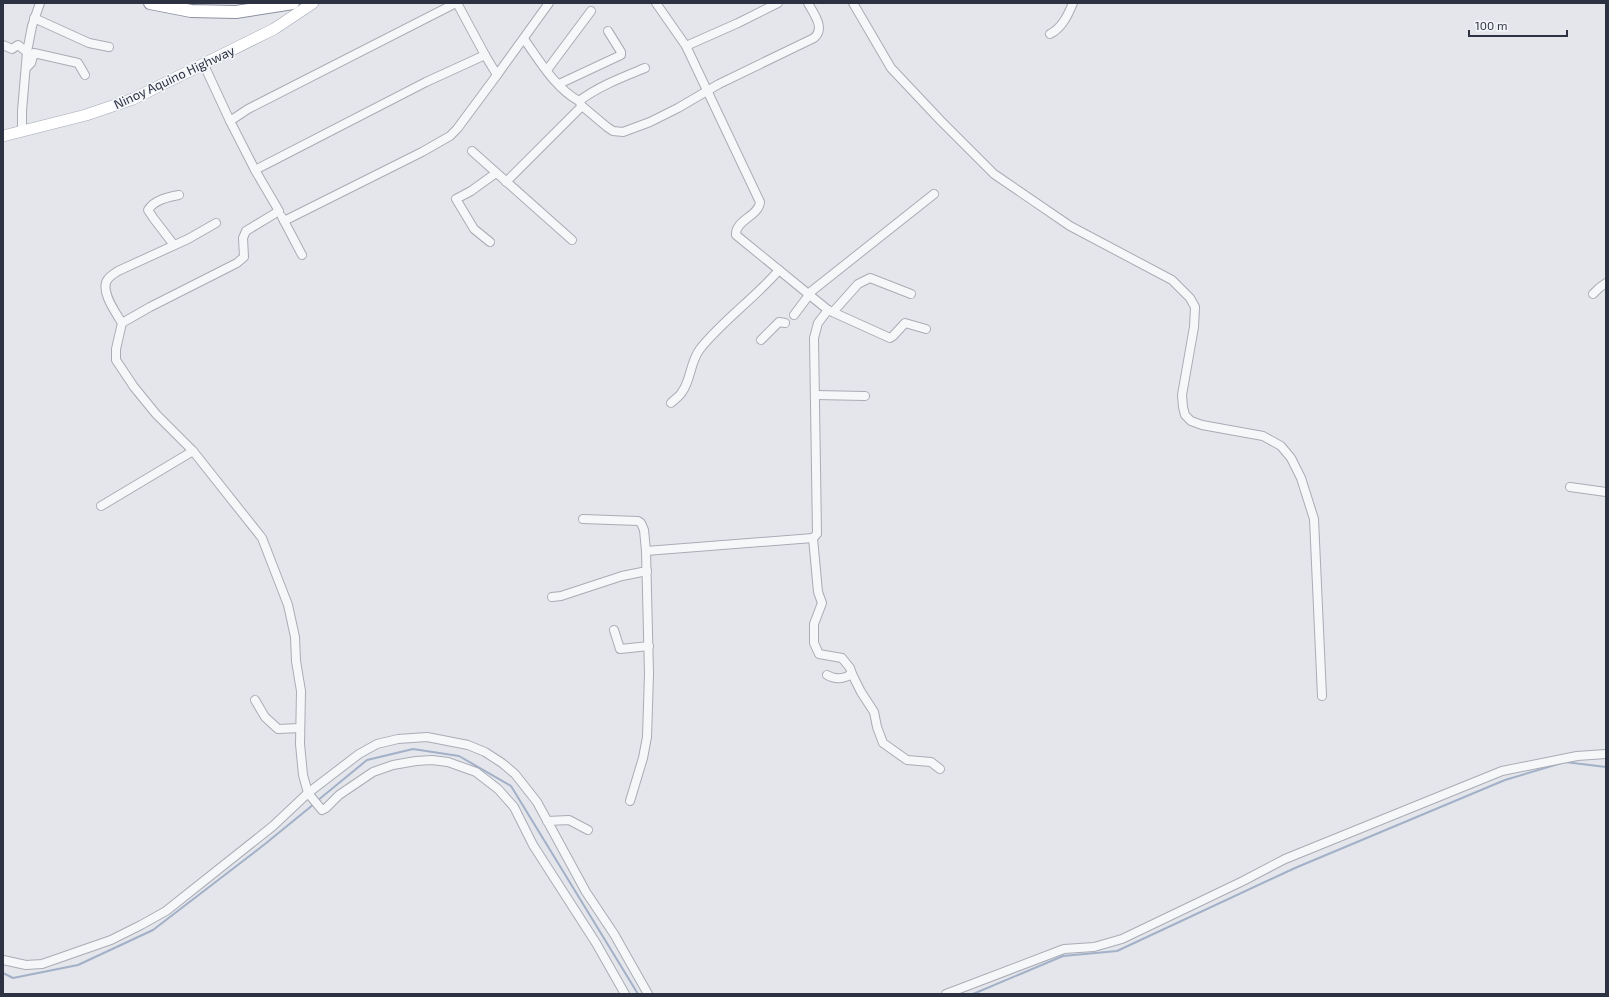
<svg xmlns="http://www.w3.org/2000/svg" width="1609" height="997" viewBox="0 0 1609 997" font-family="'Exo 2',sans-serif">
<style>
.lines{fill:none;stroke-linecap:round;stroke-linejoin:round}
.stream{stroke:#a2b0c8;stroke-width:2}
.minor-casing{stroke:#a9acb5;stroke-width:10}
.major-casing{stroke:#a4a9b6;stroke-width:12}
.highway-casing{stroke:#8c92a1;stroke-width:14}
.minor{stroke:#f6f7f9;stroke-width:8}
.major{stroke:#fff;stroke-width:11}
.highway{stroke:#fff;stroke-width:12}
.labels{text-anchor:middle;stroke-width:3.5;stroke-linejoin:round;paint-order:stroke}
.street-label{font-size:13px;fill:#2c3242;stroke:#f4f5f8}
</style>
<rect width="100%" height="100%" fill="#e4e6eb"/>
<g class="lines">
<!-- stream -->
<g class="stream">
<polyline points="317,801 367,760 413,749 459,756 511,786 638,994"/>
<polyline points="3,973 13,978 78,965 153,930 265,844 314,804"/>
<polyline points="973,994 1063,956 1117,951 1295,868 1505,780 1565,762 1606,767"/>
</g>
<!-- minor casing -->
<g class="minor-casing">
<g id="minor">
<polyline points="457,3 485,55 426,82 255,170 279,211 246,231 243,238 244,257 237,263 150,307 122,323 116,349 116,360 134,387 156,414 193,451 262,538 288,605 295,637 296,661 301,691 300,744 303,775 308,793 322,810 326,808 339,795 373,772 393,765 416,761 432,760 448,762 476,772 498,789 514,807 533,845 596,943 625,994"/>
<polyline points="853,3 891,68 941,121 994,174 1070,226 1172,280 1190,298 1195,307 1194,327 1182,395 1183,407 1185,415 1191,421 1202,425 1263,436 1281,446 1291,458 1301,478 1314,519 1322,696"/>
<polyline points="34,18 89,43 109,47"/>
<path d="M 1050,34 C 1062,28 1068,15 1073,3"/>
<path d="M 524,39 C 539,60 555,88 579,101 C 599,86 623,77 645,68"/>
<polyline points="3,45 12,49 18,45 27,52"/>
<polyline points="686,46 738,23 778,3"/>
<polyline points="485,55 497,75 549,3"/>
<polyline points="204,65 230,121 255,170"/>
<polyline points="26,68 31,63 34,53 78,63 85,75"/>
<polyline points="547,70 591,11"/>
<polyline points="559,84 621,55 621,52 608,31"/>
<path d="M 582,106 L 607,127 L 613,131 L 623,132 L 650,122 L 678,108 L 719,84 L 814,38 C 826,28 813,13 808,3"/>
<polyline points="230,121 248,109 456,3"/>
<polyline points="22,130 22,111 27,52 32,26 40,3"/>
<polyline points="472,151 572,240"/>
<polyline points="506,182 582,106 579,101"/>
<polyline points="282,217 302,255"/>
<polyline points="284,221 422,152 450,136 457,129 497,75"/>
<polyline points="490,242 474,229 456,199 471,191 496,173"/>
<path d="M 174,245 L 154,219 L 148,210 C 154,200 168,197 179,195"/>
<polyline points="808,294 934,194"/>
<polyline points="1593,294 1599,288 1606,283"/>
<polyline points="828,310 890,338 893,336 905,323 926,329"/>
<polyline points="833,312 858,284 870,278 911,294"/>
<polyline points="794,315 809,295"/>
<path d="M 122,323 C 116,313 99,290 108,279 C 110,276 115,273 118,271 L 188,239 L 216,223"/>
<polyline points="761,340 779,322 785,323"/>
<polyline points="816,395 865,396"/>
<path d="M 671,403 C 675,399 680,396 682,392 C 691,380 690,362 700,349 C 722,321 755,298 779,270"/>
<polyline points="1570,487 1606,492"/>
<polyline points="101,506 193,451"/>
<polyline points="583,519 638,521 641,523 644,530 646,551 649,674 647,737 643,758 630,801"/>
<polyline points="813,538 818,592 822,603 814,624 814,643 819,654 842,658 850,668 852,674 861,692 874,712 877,727 883,743 907,760 931,762 940,769"/>
<path d="M 646,551 L 813,538 L 817,534 L 814,338 L 818,323 L 828,310 L 736,235 C 735,220 759,216 760,202 L 686,46 L 656,3"/>
<polyline points="552,597 561,596 622,576 647,571"/>
<polyline points="614,630 620,649 649,646"/>
<path d="M 827,675 C 836,680 843,679 852,674"/>
<polyline points="255,700 265,717 278,729 300,728"/>
<polyline points="547,821 569,820 588,830"/>
<polyline points="3,960 26,965 42,964 111,940 141,925 166,911 273,826 308,793 359,754 377,744 398,739 427,737 468,745 485,752 502,763 515,774 537,802 586,892 614,934 648,994"/>
<polyline points="946,994 1064,949 1094,947 1122,939 1243,881 1285,859 1502,771 1577,756 1606,754"/>
</g>
</g>
<!-- major casing -->
<g class="major-casing">
<polyline id="major" points="3,136 86,115 133,99 274,29 313,3"/>
</g>
<!-- highway casing -->
<g class="highway-casing">
<polyline id="highway" points="150,3 191,11 236,12 293,3"/>
</g>
<!-- minor -->
<use href="#minor" class="minor"/>
<!-- major -->
<use href="#major" class="major"/>
<!-- highway -->
<use href="#highway" class="highway"/>
</g>
<g class="labels">
<!-- street labels -->
<g class="street-label">
<text transform="translate(174 77) rotate(-25)" y="5">Ninoy Aquino Highway</text>
</g>
</g>
<!-- border -->
<rect width="1609" height="997" fill="none" stroke="#2c3242" stroke-width="8"/>
<!-- scale -->
<path d="M1469 30v6h98v-6" fill="none" stroke="#2c3242" stroke-width="2"/>
<text x="1475" y="30" font-size="12" fill="#2c3242" stroke="#f4f5f8" stroke-width="3" paint-order="stroke">100 m</text>
</svg>
